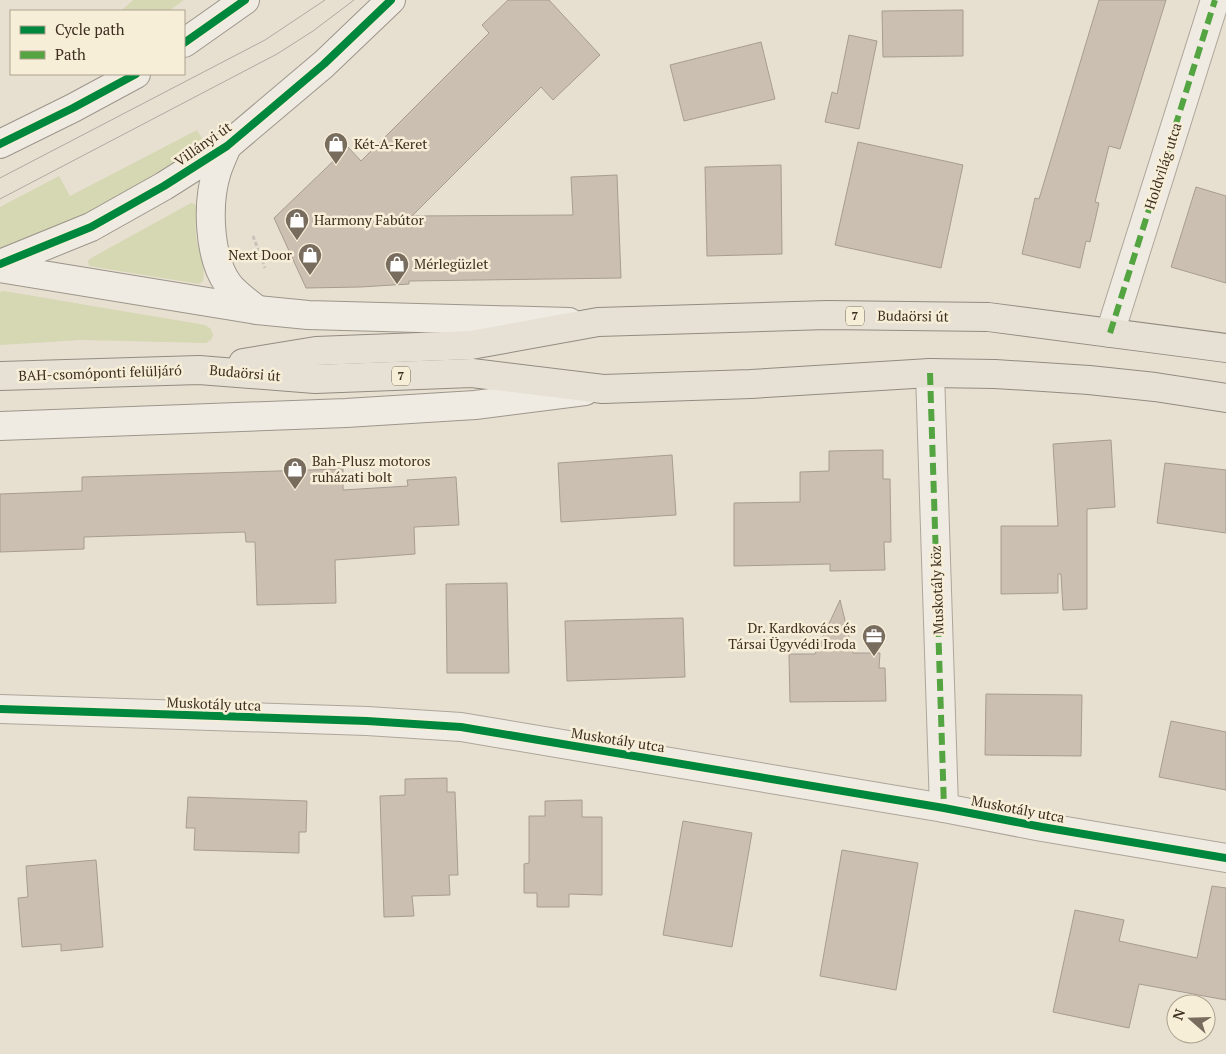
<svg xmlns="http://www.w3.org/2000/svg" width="1226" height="1054" viewBox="0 0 1226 1054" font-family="'PT Serif',serif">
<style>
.green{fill:#d6d7b3}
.building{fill:#cbbfb2;stroke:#a89c90}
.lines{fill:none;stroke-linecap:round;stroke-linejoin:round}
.minor-casing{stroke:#ada599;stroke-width:30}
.secondary-casing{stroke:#9c958a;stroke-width:30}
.primary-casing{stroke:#928b80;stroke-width:30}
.path{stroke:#c8c2b9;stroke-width:3;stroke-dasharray:4 2.5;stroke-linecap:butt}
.minor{stroke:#efebe3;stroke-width:28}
.secondary{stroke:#efebe3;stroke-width:28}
.primary{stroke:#e6e1d4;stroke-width:28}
.tram{stroke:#afaaa2;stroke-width:1}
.quiet{stroke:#54a441;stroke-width:6;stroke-dasharray:12 6;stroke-linecap:butt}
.cycleway-casing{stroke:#f7eed8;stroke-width:11}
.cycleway{stroke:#00873e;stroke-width:8}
.labels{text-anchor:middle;stroke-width:5;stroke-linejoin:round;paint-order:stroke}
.shield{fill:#f7eed8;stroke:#756857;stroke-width:1}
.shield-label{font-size:12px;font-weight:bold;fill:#3d2e20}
.street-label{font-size:14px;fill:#3d2e20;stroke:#f7eed8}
.poi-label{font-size:14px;fill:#3d2e20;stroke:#f7eed8;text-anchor:start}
</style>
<rect width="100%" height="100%" fill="#e7e0d1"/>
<!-- green -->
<g class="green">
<polygon points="133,0 184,0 169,11 121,11"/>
<polygon points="197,130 205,143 91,213 30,239 0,249 0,207 59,176 70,196"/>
<path d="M 191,203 L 195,204 L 196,207 C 196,216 195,226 196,235 C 197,250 207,266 203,281 L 199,284 L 89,266 L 88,261 L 91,258 Z"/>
<polygon points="4,291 205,325 211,329 213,335 211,340 206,343 81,340 0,345 0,292"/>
</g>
<!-- building -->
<g class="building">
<polygon points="508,0 549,0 600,55 553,100 541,87 412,216 573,215 571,177 617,175 621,278 409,281 409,284 361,287 306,288 274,218 348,147 361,161 489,33 482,25"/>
<polygon points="1099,0 1166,0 1120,149 1109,146 1095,202 1099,203 1090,242 1086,241 1080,268 1022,254 1035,198 1039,199"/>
<polygon points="963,10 963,56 883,57 882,11"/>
<polygon points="849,35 877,41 859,129 825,122 832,92 837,94"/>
<polygon points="761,42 775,99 684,121 670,65"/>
<polygon points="858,142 963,165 941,268 835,245"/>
<polygon points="781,165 782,254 707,256 705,167"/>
<polygon points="1196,187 1226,196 1226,283 1171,267"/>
<polygon points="1111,440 1115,507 1087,509 1087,609 1063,610 1061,574 1058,574 1058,593 1001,594 1001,526 1058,526 1053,444"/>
<polygon points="883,450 883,479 890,479 891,542 884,542 885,570 830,571 830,564 734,566 734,503 800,502 800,472 829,471 829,451"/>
<polygon points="672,455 676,515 561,522 558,463"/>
<polygon points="1165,463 1226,470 1226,533 1157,523"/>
<polygon points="343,469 343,490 408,486 407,480 456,477 459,525 414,527 415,554 335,560 336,603 257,605 255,542 246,542 245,532 84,537 84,549 0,552 0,494 82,491 82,477"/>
<polygon points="507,583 509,673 447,673 446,584"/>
<polygon points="840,600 853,653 880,653 879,668 885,668 886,701 790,702 789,654 815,654"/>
<polygon points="683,618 685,677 567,681 565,621"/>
<polygon points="986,694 1082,695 1081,756 985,755"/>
<polygon points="1171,721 1226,732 1226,790 1159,777"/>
<polygon points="447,778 447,792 455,792 458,875 449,875 450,895 412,896 414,916 384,917 380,796 405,795 405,779"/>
<polygon points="188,797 307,801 306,832 299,832 299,853 194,850 195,828 186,828"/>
<polygon points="582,800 582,817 602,817 602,895 569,894 569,907 537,907 537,893 524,893 524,864 529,863 529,816 545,816 545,801"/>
<polygon points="683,821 752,833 732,947 663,935"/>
<polygon points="842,850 918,863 896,990 820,976"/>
<polygon points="96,860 103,947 61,951 61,944 22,947 18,898 28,897 26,866"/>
<polygon points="1212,886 1226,888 1226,1000 1139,984 1129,1028 1053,1012 1075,910 1124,920 1119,941 1197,958"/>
</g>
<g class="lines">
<!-- minor casing -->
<g class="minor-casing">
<g id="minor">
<polyline points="1110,333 1215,0"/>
<polyline points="930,373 944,808"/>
<polyline points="0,709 367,721 461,727 944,808 1042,827 1226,858"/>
</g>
</g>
<!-- secondary casing -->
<g class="secondary-casing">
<g id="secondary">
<polyline points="184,43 245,0"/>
<polyline points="0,144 73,108 136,74"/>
<path d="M 227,146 C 224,154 220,162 217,171 C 207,202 208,256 228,284 C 235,294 248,302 257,310"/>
<polyline points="0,264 91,227 164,186 227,146 324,64 391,0"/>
<polyline points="0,268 257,310 308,315 569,322"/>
<polyline points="0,426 346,413 475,405 585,391"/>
</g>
</g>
<!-- primary casing -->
<g class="primary-casing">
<g id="primary">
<polyline points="243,363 316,351 471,345 598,322 827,315 988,317 1226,348"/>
<polyline points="0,376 199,370 315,379 472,373 603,389 751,384 930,373 995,374 1089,380 1155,387 1226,398"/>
</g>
</g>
<!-- path -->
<polyline class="path" points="253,236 265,268"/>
<!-- minor -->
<use href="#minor" class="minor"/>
<!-- secondary -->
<use href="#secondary" class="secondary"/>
<!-- primary -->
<use href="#primary" class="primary"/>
<!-- tram -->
<g class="tram">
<polyline points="0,178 265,40 325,0"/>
<polyline points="0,199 277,54 313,31 354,0"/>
</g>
<!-- quiet -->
<g class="quiet">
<polyline points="1110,333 1215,0"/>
<polyline points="930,373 944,808"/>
</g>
<!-- cycleway casing -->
<g class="cycleway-casing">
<g id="cycleway">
<polyline points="184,43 245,0"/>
<polyline points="0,144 73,108 136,74"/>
<polyline points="0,264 91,227 164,186 227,146 324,64 391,0"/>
<polyline points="0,709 367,721 461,727 944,808 1042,827 1226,858"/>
</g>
</g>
<!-- cycleway -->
<use href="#cycleway" class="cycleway"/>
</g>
<!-- icons -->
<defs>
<g id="shop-pin" transform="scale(1.25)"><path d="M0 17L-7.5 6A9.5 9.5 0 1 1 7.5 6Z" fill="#786c5e" stroke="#f7eed8"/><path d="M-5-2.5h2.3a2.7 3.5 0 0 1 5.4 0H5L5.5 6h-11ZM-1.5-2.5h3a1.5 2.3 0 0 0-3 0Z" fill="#fff"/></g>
<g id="office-pin" transform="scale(1.25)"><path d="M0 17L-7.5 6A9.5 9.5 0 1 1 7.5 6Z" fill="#786c5e" stroke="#f7eed8"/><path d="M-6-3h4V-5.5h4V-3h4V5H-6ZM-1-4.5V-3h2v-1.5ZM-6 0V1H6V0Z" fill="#fff"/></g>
</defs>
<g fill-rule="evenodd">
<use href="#shop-pin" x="336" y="144"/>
<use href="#shop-pin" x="297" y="220"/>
<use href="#shop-pin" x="310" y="255"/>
<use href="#shop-pin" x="397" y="264"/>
<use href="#shop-pin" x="295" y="469"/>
<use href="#office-pin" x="874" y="636"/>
</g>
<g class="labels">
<!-- shield labels -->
<g class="shield">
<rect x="846" y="306.5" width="18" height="19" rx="4"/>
<rect x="392" y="366.5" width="18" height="19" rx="4"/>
</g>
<g class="shield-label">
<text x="855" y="320">7</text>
<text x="401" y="380">7</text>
</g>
<!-- street labels -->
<g class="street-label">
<text transform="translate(203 144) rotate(-35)" y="5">Villányi út</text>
<text transform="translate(1163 166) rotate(-72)" y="5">Holdvilág utca</text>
<text transform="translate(913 316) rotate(1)" y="5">Budaörsi út</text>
<text transform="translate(100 373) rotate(-2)" y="5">BAH-csomóponti felüljáró</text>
<text transform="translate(245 373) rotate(5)" y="5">Budaörsi út</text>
<text transform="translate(937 590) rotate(-92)" y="5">Muskotály köz</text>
<text transform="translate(214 704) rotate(2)" y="5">Muskotály utca</text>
<text transform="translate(618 740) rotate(9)" y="5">Muskotály utca</text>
<text transform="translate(1018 809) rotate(11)" y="5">Muskotály utca</text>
</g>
<!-- poi labels -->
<g class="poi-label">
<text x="354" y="149">Két-A-Keret</text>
<text x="314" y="225">Harmony Fabútor</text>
<text x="292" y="260" text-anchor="end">Next Door</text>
<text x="414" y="269">Mérlegüzlet</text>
<text x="312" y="466">Bah-Plusz motoros<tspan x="312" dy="16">ruházati bolt</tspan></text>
<text x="856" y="633" text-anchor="end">Dr. Kardkovács és<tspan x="856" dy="16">Társai Ügyvédi Iroda</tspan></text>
</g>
</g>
<!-- legend -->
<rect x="10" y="10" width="175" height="65" fill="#f7eed8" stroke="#ada18e"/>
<rect x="20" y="26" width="25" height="8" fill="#00873e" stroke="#ada18e"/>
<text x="55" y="35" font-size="15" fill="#3d2e20">Cycle path</text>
<rect x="20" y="51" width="25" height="8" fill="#54a441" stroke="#ada18e"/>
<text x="55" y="60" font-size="15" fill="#3d2e20">Path</text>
<!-- north arrow -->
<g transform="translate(1191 1019) rotate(290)"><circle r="24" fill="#f7eed8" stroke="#ada18e"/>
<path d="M0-4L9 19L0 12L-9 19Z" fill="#786c5e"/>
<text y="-8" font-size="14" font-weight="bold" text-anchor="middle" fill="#3d2e20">N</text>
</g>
</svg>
